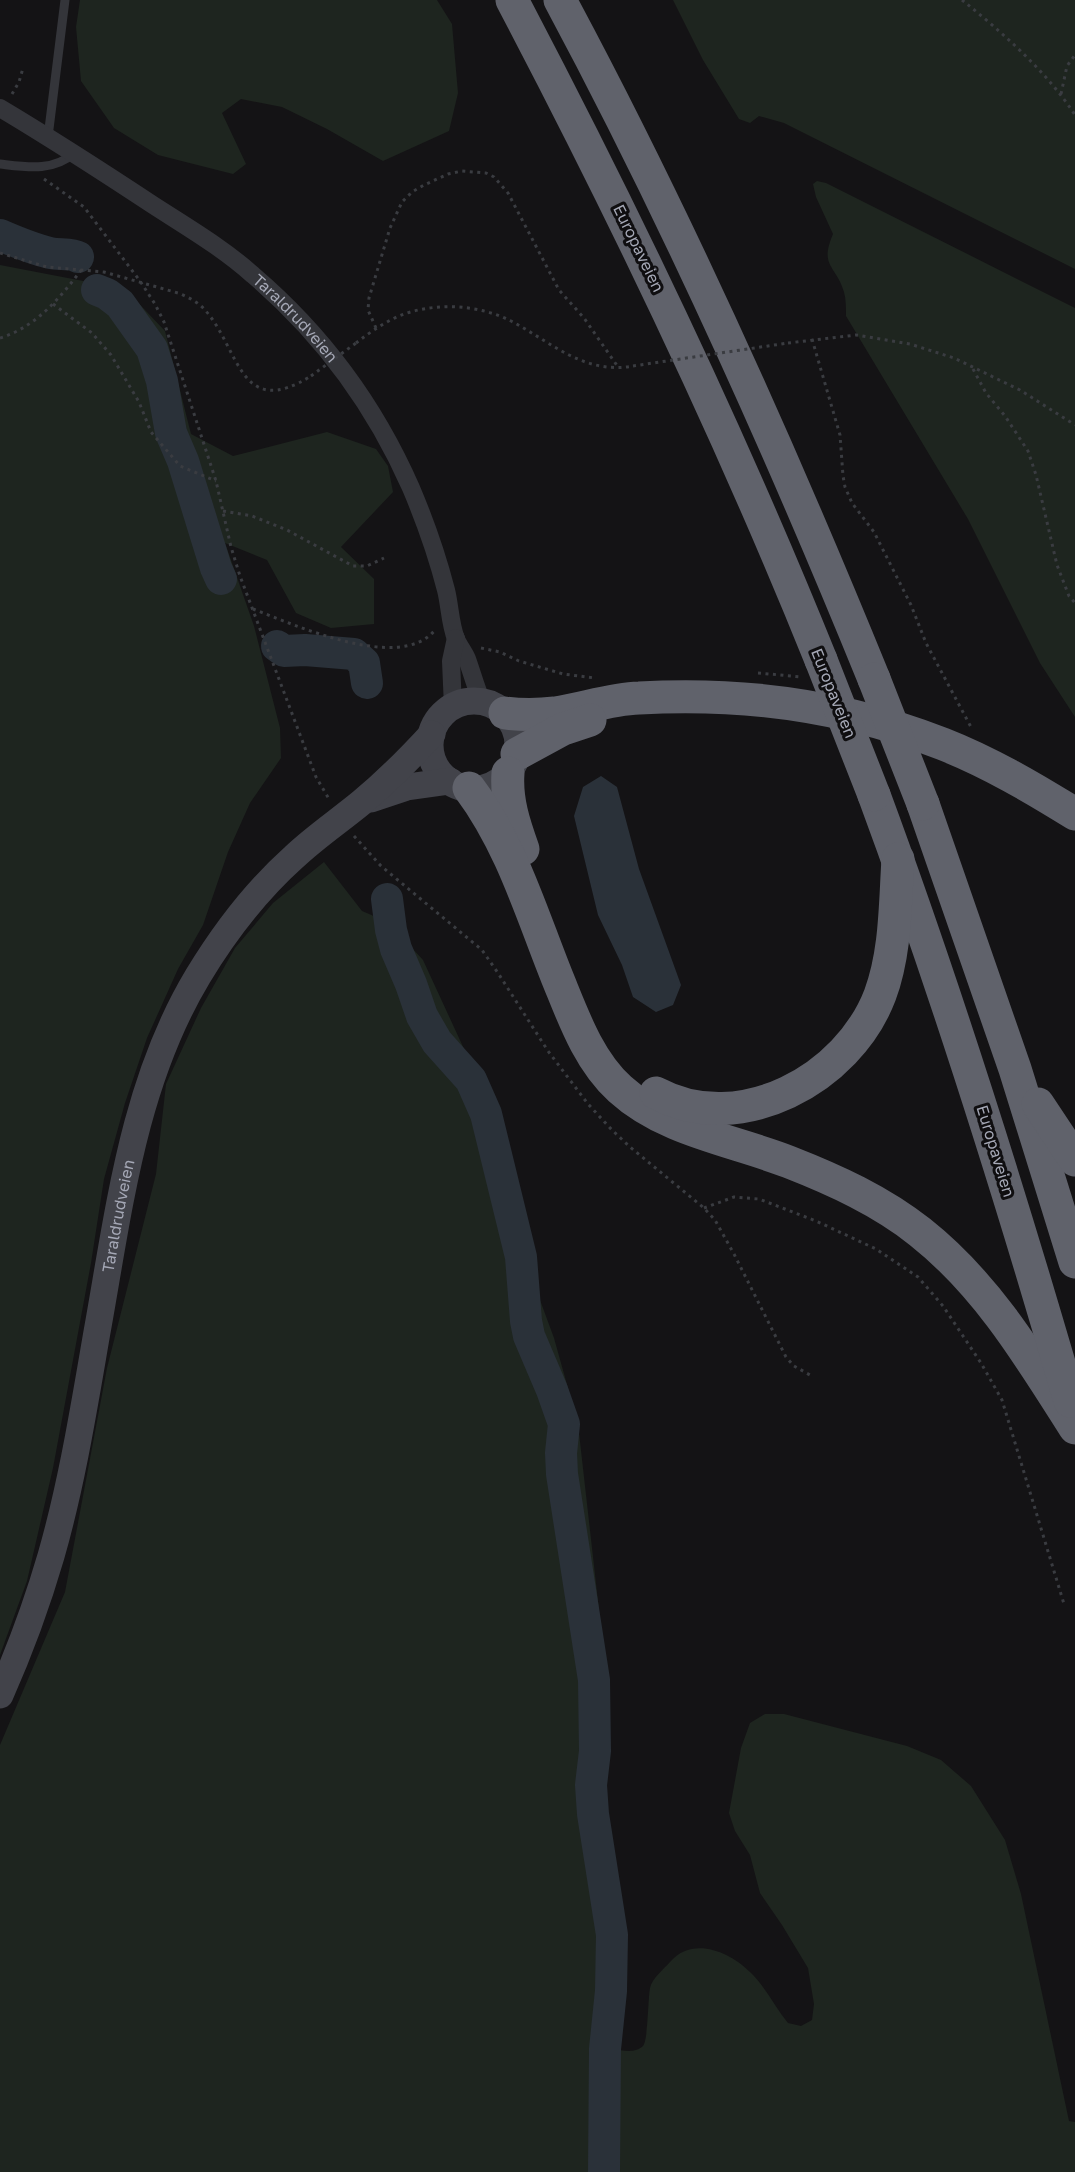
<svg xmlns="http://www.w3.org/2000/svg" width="1075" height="2172" viewBox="0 0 1075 2172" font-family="'Golos Text',sans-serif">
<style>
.green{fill:#1e251f}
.water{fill:#2a3139}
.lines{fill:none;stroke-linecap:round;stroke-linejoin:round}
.river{stroke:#2a3139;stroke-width:32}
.path{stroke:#3a3c41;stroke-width:3;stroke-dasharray:3 4.5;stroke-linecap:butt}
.service{stroke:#34353a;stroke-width:9}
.minor{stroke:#34353a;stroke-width:18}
.secondary{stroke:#42434a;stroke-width:27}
.motorway{stroke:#60626b;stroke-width:33}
.path-bridge{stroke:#3a3c41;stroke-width:3;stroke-dasharray:3 4.5;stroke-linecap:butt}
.motorway-bridge{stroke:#60626b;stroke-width:33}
.labels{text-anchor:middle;stroke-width:6;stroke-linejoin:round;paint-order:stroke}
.street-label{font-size:16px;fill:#a5a8b6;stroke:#0f0e10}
</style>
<rect width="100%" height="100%" fill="#141315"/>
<!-- green -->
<g class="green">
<polygon points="80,0 437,0 452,24 458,93 449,131 383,161 327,129 282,107 241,99 222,113 246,164 233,174 158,155 114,128 81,81 76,27"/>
<polygon points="673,0 1075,0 1075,269 784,123 759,116 750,123 739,119 703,60"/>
<path d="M 817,181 L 826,183 L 1075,308 L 1075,717 L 1040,663 L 968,519 L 846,316 C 846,308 846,299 844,292 C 836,265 819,267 833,234 L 816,197 L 813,184 Z"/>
<polygon points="0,265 125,289 165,331 191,434 233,456 327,432 376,449 388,466 393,492 341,547 374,579 374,624 331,628 296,613 267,560 225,543 254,626 280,728 281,758 250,803 228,852 203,925 178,969 147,1038 125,1103 104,1179 91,1263 53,1468 27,1581 0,1655"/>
<path d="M 324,862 L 362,911 L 388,922 L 423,960 L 483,1090 L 512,1180 L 533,1281 L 554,1338 L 578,1424 L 599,1610 L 603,1754 L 614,1929 L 615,1982 L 612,2049 C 622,2050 635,2054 643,2046 C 648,2041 648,1999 650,1988 C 652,1978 664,1969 670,1962 C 692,1936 729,1951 750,1972 C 765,1986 775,2007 788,2023 L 801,2026 L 812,2020 L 814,2004 L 808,1968 L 782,1925 L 760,1893 L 750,1855 L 735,1831 L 729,1813 L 741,1748 L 750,1723 L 765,1714 L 784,1714 L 907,1746 L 941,1760 L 971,1786 L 1005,1840 L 1021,1894 L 1069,2121 L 1075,2122 L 1075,2172 L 0,2172 L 0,1745 L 65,1592 L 107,1368 L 156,1174 L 166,1084 L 201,1008 L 235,948 L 273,903 Z"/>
</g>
<!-- water -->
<polygon class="water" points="601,776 617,787 639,869 681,985 673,1005 656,1012 633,997 622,965 598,915 574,816 583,787"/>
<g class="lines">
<!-- river -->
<g class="river">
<path d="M 0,235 C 16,242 33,249 50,253 C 59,255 71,253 78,257"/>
<polyline points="97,290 107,294 120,304 152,349 162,381 171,433 183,461 216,568 221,579"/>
<polyline points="277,646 284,651 305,650 354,654 364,663 367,683"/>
<polyline points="387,899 391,930 396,949 411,984 422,1016 437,1042 471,1080 486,1114 521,1257 526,1321 529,1336 552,1390 564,1424 561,1453 562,1474 594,1680 595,1751 591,1785 593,1814 612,1935 611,1991 605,2049 604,2172"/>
</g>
<!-- path -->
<g class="path">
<path d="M 962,0 C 1002,32 1047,72 1075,115"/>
<polyline points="12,94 19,82 23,68"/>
<polyline points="1061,94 1067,66 1075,55"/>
<polyline points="44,179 84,207 140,281 155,304 164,322 216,481 231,547 240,576 316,777 329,799"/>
<path d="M 0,253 L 47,267 L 104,272 L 178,293 C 188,297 198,302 205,310 C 240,349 239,421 311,376"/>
<polyline points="53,304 92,333 111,355 139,402 151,432 180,466 216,481"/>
<polyline points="376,328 368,310 369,298 390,228 402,202 412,192 424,185 448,174 462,171 486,173 494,177 508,193 559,290 584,318 618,367"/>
<path d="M 0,338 C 36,327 60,298 82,269"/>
<polyline points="812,339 840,435 843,476 845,487 852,503 874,532 911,605 926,643 972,729"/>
<path d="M 356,343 C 369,333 383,323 399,316 C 433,302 478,304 511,321 C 551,342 584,375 633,366"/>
<polyline points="788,343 856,335 910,344 954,358 1020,390 1075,425"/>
<polyline points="973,369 986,393 1005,416 1028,451 1036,475 1057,565 1069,596 1075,603"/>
<polyline points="223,511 252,516 287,530 353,566 367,566 384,558"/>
<path d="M 253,609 C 295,625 400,673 435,630"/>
<polyline points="481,648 500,652 519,661 563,674 595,678"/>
<polyline points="758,673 802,677"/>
<polyline points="354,836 381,866 482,950 498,973 548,1051 588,1104 612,1130 630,1147 704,1208 715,1220 734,1254 786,1357 794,1366 810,1375"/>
<polyline points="704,1208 734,1197 759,1199 816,1221 876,1249 918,1277 943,1306 981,1363 1002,1400 1064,1604"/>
</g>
<!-- service -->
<g class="service">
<polyline points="48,137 65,0"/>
<path d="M 0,164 C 26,167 53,172 74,153"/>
</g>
<!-- minor -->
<g class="minor">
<path id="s1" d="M 0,108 C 52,139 103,172 153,205 C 187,227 223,248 253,275 C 321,333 375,406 411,488 C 425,521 437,555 446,590 C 450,606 450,624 456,639 C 459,646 464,652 467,659 C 472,673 476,688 482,702"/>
<polyline points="453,707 451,661 456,638"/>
</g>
<!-- secondary -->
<g class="secondary">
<circle cx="474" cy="745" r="44"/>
<polyline points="371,799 407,787 450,781"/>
<path id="s2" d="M 0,1695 C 20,1650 37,1604 51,1556 C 72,1483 84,1407 97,1332 C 119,1210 133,1084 198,976 C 224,933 256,891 294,857 C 315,837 339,821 362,802 C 387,781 410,758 432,734"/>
</g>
<!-- motorway -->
<g class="motorway">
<path d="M 512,0 C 625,215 730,434 821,660"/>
<path d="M 560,0 C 678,220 780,448 874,679"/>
<path d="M 505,713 C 521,715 538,715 555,713 C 583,709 610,699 639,698 C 743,692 846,706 943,744 C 989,762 1033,788 1075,814"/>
<polyline points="517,754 563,729 590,720"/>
<path d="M 508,773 C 506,800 514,824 523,849"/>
<path d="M 469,788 C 511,844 531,912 557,977 C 573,1016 588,1060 620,1089 C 666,1131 733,1140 789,1162 C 835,1180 881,1201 920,1232 C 987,1285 1030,1357 1075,1428"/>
<path d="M 874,795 C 948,995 1011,1197 1070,1401"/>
<polyline points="923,804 1015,1069 1075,1262"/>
<path d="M 656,1093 C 740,1138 848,1079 880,995 C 896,952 895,904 898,859"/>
<polyline points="1038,1104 1075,1160"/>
</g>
<!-- path-bridge -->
<g class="path-bridge">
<polyline points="633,366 788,343"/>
<polyline points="311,376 356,343"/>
</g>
<!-- motorway-bridge -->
<g class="motorway-bridge">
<polyline points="821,660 874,795"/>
<polyline points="874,679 923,804"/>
</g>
</g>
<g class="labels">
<!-- street labels -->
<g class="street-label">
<text transform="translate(639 248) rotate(64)" y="6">Europaveien</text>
<text dy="6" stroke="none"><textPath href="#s1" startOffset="364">Taraldrudveien</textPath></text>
<text transform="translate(834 693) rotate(68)" y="6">Europaveien</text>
<text transform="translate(996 1151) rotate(73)" y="6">Europaveien</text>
<text dy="6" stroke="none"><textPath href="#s2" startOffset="495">Taraldrudveien</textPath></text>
</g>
</g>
</svg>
